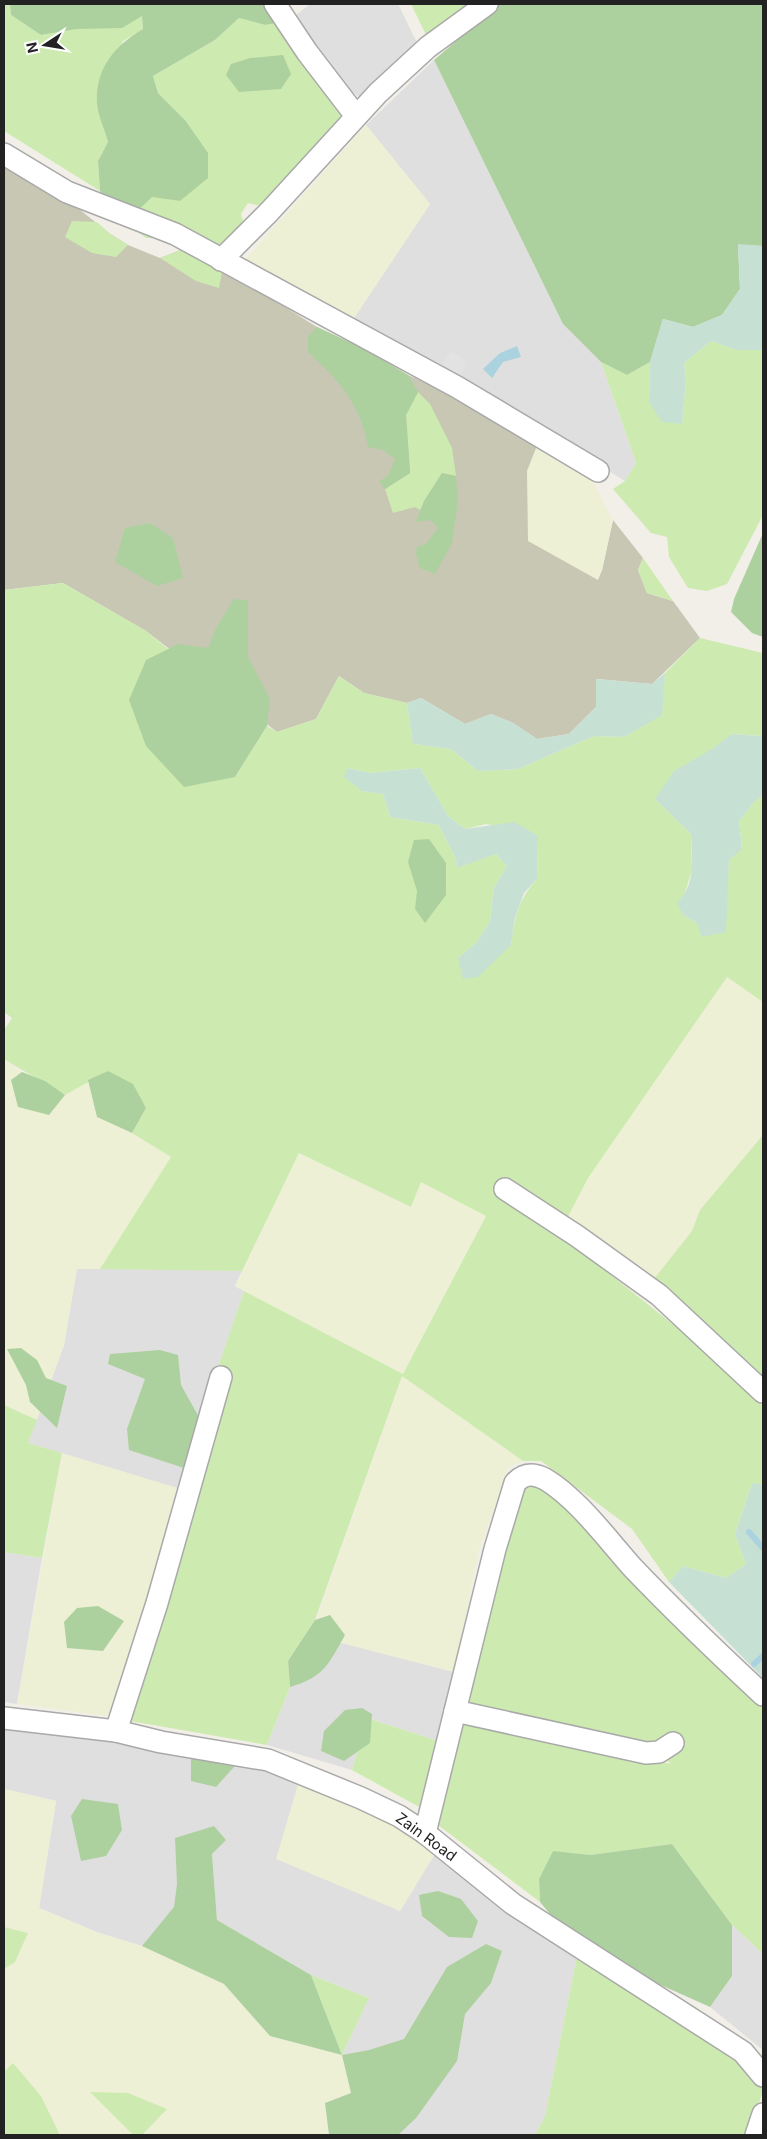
<svg xmlns="http://www.w3.org/2000/svg" width="767" height="2139" viewBox="0 0 767 2139" font-family="Inter,sans-serif">
<style>
.residential{fill:#e0dfdf}
.construction{fill:#c7c7b4}
.farmland{fill:#eef0d5}
.grass{fill:#cdebb0;fill-rule:evenodd}
.forest{fill:#add19e}
.wetland{fill:#c6e0d4}
.parking{fill:#e2e2e2}
.water{fill:#aad3df}
.lines{fill:none;stroke-linecap:round;stroke-linejoin:round}
.stream{stroke:#aad3df;stroke-width:6}
.minor-casing{stroke:#a9a9a9;stroke-width:24}
.minor{stroke:#fff;stroke-width:21}
.labels{text-anchor:middle;stroke-width:4.5;stroke-linejoin:round;paint-order:stroke}
.street-label{font-size:15px;fill:#222;stroke:#fff}
</style>
<rect width="100%" height="100%" fill="#f2efe9"/>
<!-- residential -->
<g class="residential">
<polygon points="310,4 398,4 422,53 360,98 335,77 295,16"/>
<polygon points="434,60 563,324 601,362 636,463 625,481 500,404 348,327 430,204 366,125"/>
<polygon points="77,1268 242,1271 235,1286 244,1291 177,1488 28,1443 64,1345"/>
<polygon points="4,1552 42,1558 17,1704 4,1702"/>
<polygon points="311,1635 454,1672 441,1742 367,1718 352,1770 267,1745"/>
<polygon points="4,1718 302,1771 400,1911 439,1847 577,1956 545,2116 535,2135 365,2135 342,2055 369,1998 311,1975 217,1920 212,1854 225,1840 201,1830 163,1956 142,1946 99,1933 39,1908 56,1801 4,1789"/>
<polygon points="732,1925 763,1954 763,2050 710,2007 732,1976"/>
</g>
<!-- construction -->
<polygon class="construction" points="4,149 109,233 128,245 160,258 183,249 251,286 317,327 364,349 408,375 440,389 538,443 598,579 602,570 613,520 643,558 638,570 647,593 673,601 700,638 652,684 597,679 596,707 569,734 537,739 513,723 491,714 465,724 421,698 407,703 364,693 339,676 316,719 277,732 146,631 63,583 4,590"/>
<!-- farmland -->
<g class="farmland">
<polygon points="366,125 430,204 348,327 239,266"/>
<polygon points="538,443 592,480 613,520 602,570 598,580 528,541 527,471"/>
<polygon points="727,977 763,1002 763,1135 700,1210 692,1231 654,1279 568,1217 588,1178"/>
<polygon points="4,1059 22,1072 11,1080 49,1115 65,1095 88,1080 97,1117 132,1133 171,1157 100,1269 77,1269 64,1345 37,1420 4,1405"/>
<polygon points="299,1153 411,1207 421,1182 486,1215 403,1374 235,1286"/>
<polygon points="402,1376 523,1461 508,1468 479,1551 454,1672 311,1635"/>
<polygon points="62,1453 177,1488 150,1593 117,1706 106,1716 17,1704"/>
<polygon points="302,1771 439,1847 400,1911 276,1859"/>
<polygon points="4,1789 56,1801 39,1908 99,1933 142,1946 224,1984 270,2036 342,2055 351,2093 325,2103 329,2130 324,2135 142,2135 167,2109 91,2092 133,2135 60,2135 41,2096 13,2064 4,2072 4,1969 15,1962 28,1933 4,1927"/>
</g>
<!-- grass -->
<g class="grass">
<polygon points="4,4 10,4 11,15 41,35 142,16 143,29 123,41 97,104 108,142 98,161 100,191 4,131"/>
<polygon points="411,4 474,4 430,43"/>
<polygon points="239,18 265,25 277,23 348,122 265,207 248,203 241,214 246,230 218,245 198,238 146,238 125,223 152,196 180,201 185,120 158,93 153,76 215,40"/>
<polygon points="72,221 97,222 109,233 128,245 116,257 92,253 65,237"/>
<polygon points="183,249 222,272 219,288 196,281 160,258"/>
<polygon points="711,341 737,350 763,350 763,506 762,517 727,584 707,591 688,588 669,557 667,537 651,533 613,489 625,481 636,463 601,362 627,375 650,362 649,402 682,424 686,381 684,363"/>
<polygon points="418,392 430,404 452,448 456,476 442,473 420,510 415,507 393,513 385,489 410,473 406,415"/>
<polygon points="643,558 673,601 647,593 638,570"/>
<path d="M 63,583 L 146,631 L 168,649 L 146,661 L 235,777 L 267,726 L 277,732 L 316,719 L 339,676 L 364,693 L 407,703 L 413,744 L 451,749 L 478,771 L 518,769 L 594,736 L 624,737 L 661,715 L 665,673 L 700,638 L 763,653 L 763,738 L 761,736 L 732,734 L 655,799 L 691,834 L 692,870 L 684,896 L 683,915 L 697,923 L 727,894 L 729,860 L 742,848 L 739,821 L 754,802 L 763,795 L 763,1002 L 727,977 L 588,1178 L 559,1234 L 713,1356 L 763,1406 L 763,1485 L 752,1483 L 735,1534 L 746,1564 L 726,1578 L 683,1566 L 669,1582 L 632,1529 L 541,1461 L 523,1461 L 402,1376 L 315,1620 L 288,1661 L 290,1687 L 267,1745 L 130,1721 L 218,1367 L 244,1291 L 403,1374 L 486,1216 L 421,1182 L 411,1207 L 299,1153 L 242,1271 L 100,1269 L 171,1157 L 132,1133 L 146,1108 L 108,1071 L 65,1095 C 45,1082 24,1072 4,1059 L 4,1030 L 12,1018 L 4,1012 L 4,590 ZM 348,768 L 370,773 L 420,768 L 448,816 L 465,829 L 486,824 L 538,836 L 537,879 C 518,900 515,917 511,945 L 458,958 L 476,943 L 490,922 L 494,888 L 507,866 L 496,854 L 457,867 L 456,859 L 439,825 L 390,817 L 383,794 L 362,791 Z"/>
<polygon points="763,1135 763,1379 654,1279 692,1231 700,1210"/>
<polygon points="4,1405 37,1420 28,1443 62,1453 42,1558 4,1552"/>
<polygon points="539,1479 763,1700 763,1954 732,1925 672,1844 590,1855 553,1852 539,1879 540,1902 434,1822 460,1719 671,1764 651,1746 470,1712 466,1697 521,1481"/>
<polygon points="367,1718 441,1742 421,1808 352,1770"/>
<polygon points="4,1927 28,1933 15,1962 4,1969"/>
<polygon points="577,1956 758,2067 763,2091 748,2135 535,2135 545,2116"/>
<polygon points="311,1975 369,1998 342,2055"/>
<polygon points="13,2063 41,2096 60,2135 4,2135 4,2072"/>
<polygon points="90,2092 128,2093 167,2109 142,2135 133,2135"/>
</g>
<!-- forest -->
<g class="forest">
<path d="M 10,4 L 266,4 L 277,23 L 265,25 L 239,18 L 215,40 L 153,76 L 158,93 L 185,120 L 208,153 L 208,178 L 180,201 L 152,197 L 125,223 L 100,191 L 98,161 L 108,142 C 105,130 98,116 97,104 C 95,69 114,46 143,29 L 142,16 L 122,28 L 76,29 L 41,35 L 11,15 Z"/>
<polygon points="500,4 763,4 763,246 738,245 740,289 722,315 693,327 663,319 650,362 627,375 601,362 563,324 434,60"/>
<polygon points="283,55 291,74 281,89 239,92 226,75 231,64 250,58"/>
<path d="M 317,327 L 364,349 L 408,375 L 418,392 L 406,415 L 410,473 L 385,489 L 379,481 L 388,476 L 395,459 L 383,450 L 368,447 C 360,404 340,381 308,352 L 308,337 Z"/>
<polygon points="442,473 456,476 458,501 452,543 435,574 420,568 416,554 417,547 426,544 438,528 431,520 416,522 424,501"/>
<polygon points="150,523 173,538 183,578 157,586 115,562 125,528"/>
<polygon points="763,533 763,637 752,633 731,612 734,599"/>
<polygon points="234,599 248,600 248,657 270,699 267,726 235,777 184,787 146,746 129,700 146,660 178,644 208,648 216,628"/>
<polygon points="429,839 446,863 446,895 425,923 415,909 417,891 408,862 414,840"/>
<polygon points="108,1071 133,1084 146,1108 132,1133 97,1117 88,1080"/>
<polygon points="22,1072 45,1081 65,1095 49,1115 18,1107 11,1080"/>
<polygon points="21,1348 37,1360 46,1378 67,1386 57,1428 30,1402 26,1385 7,1349"/>
<polygon points="160,1350 178,1355 181,1385 205,1428 187,1469 129,1450 127,1429 145,1379 108,1364 110,1354"/>
<polygon points="98,1606 124,1621 103,1651 67,1648 64,1622 77,1608"/>
<path d="M 330,1615 L 345,1635 C 328,1665 324,1677 290,1687 L 288,1661 L 315,1620 Z"/>
<polygon points="362,1708 372,1714 370,1743 344,1761 321,1751 324,1731 345,1710"/>
<polygon points="191,1746 243,1757 216,1787 191,1781"/>
<polygon points="82,1799 118,1804 122,1830 106,1856 81,1861 71,1816"/>
<polygon points="214,1826 226,1840 212,1854 217,1920 311,1975 342,2055 369,2050 404,2039 447,1967 486,1944 502,1951 491,1983 465,2014 457,2061 416,2118 398,2135 329,2135 325,2103 351,2093 342,2055 270,2036 224,1984 142,1946 174,1907 177,1884 175,1838"/>
<polygon points="672,1844 732,1925 732,1976 710,2007 578,1948 540,1902 539,1879 553,1851 590,1855"/>
<polygon points="438,1891 461,1899 478,1921 472,1938 449,1937 422,1916 419,1895"/>
</g>
<!-- wetland -->
<g class="wetland">
<polygon points="738,244 763,246 763,350 737,350 711,341 684,363 686,381 682,424 662,422 649,402 650,362 663,319 693,327 722,315 740,289"/>
<polygon points="665,673 662,715 624,737 594,736 518,769 478,771 451,749 413,744 407,703 421,698 465,724 491,714 513,723 537,739 569,734 596,707 596,679 652,684"/>
<path d="M 732,734 L 761,736 L 763,738 L 763,795 L 754,802 L 739,821 L 742,849 L 729,860 L 726,932 L 702,937 L 697,923 L 683,915 L 677,902 C 696,887 692,857 691,834 L 655,799 L 674,771 L 712,749 Z"/>
<polygon points="348,768 370,773 420,768 448,816 465,829 515,822 538,836 537,879 524,893 515,918 511,945 478,977 463,979 458,958 476,943 490,922 494,888 507,866 496,854 457,868 456,859 439,825 390,817 383,794 362,791 344,777"/>
<polygon points="752,1483 763,1485 763,1678 669,1582 683,1566 726,1578 746,1564 735,1534"/>
</g>
<!-- parking -->
<polygon class="parking" points="451,351 467,362 457,384 433,372"/>
<!-- water -->
<polygon class="water" points="517,346 521,357 503,362 492,378 483,369 500,353"/>
<g class="lines">
<!-- stream -->
<g class="stream">
<polyline points="749,1532 763,1548"/>
<polyline points="754,1664 763,1656"/>
</g>
<!-- minor casing -->
<g class="minor-casing">
<g id="minor">
<polyline points="275,4 307,52 356,116"/>
<polyline points="4,154 67,192 175,234 457,387 598,471"/>
<polyline points="221,260 269,212 378,93 428,47 487,4"/>
<polyline points="505,1189 577,1236 659,1295 763,1392"/>
<polyline points="455,1711 646,1753 659,1752 673,1743"/>
<polyline points="4,1718 116,1731 161,1742 268,1760 361,1798 399,1816 425,1833 513,1904 743,2052 763,2076"/>
<polyline points="116,1731 157,1603 221,1377"/>
<path d="M 425,1833 L 495,1549 L 515,1483 C 524,1473 533,1473 545,1479 C 577,1498 608,1540 633,1568 C 675,1612 719,1654 763,1695"/>
<polyline points="756,2135 763,2114"/>
</g>
</g>
<!-- minor -->
<use href="#minor" class="minor"/>
</g>
<g class="labels">
<!-- street labels -->
<g class="street-label">
<text transform="translate(426 1837) rotate(36)" y="5">Zain Road</text>
</g>
</g>
<!-- border -->
<rect width="767" height="2139" fill="none" stroke="#222222" stroke-width="10"/>
<!-- north arrow -->
<g transform="translate(45 45) rotate(258)" stroke="#ffffff" stroke-width="4" paint-order="stroke">
<path d="M0-4L9 19L0 12L-9 19Z" fill="#222222"/>
<text y="-8" font-size="14" font-weight="bold" text-anchor="middle" fill="#222222">N</text>
</g>
</svg>
